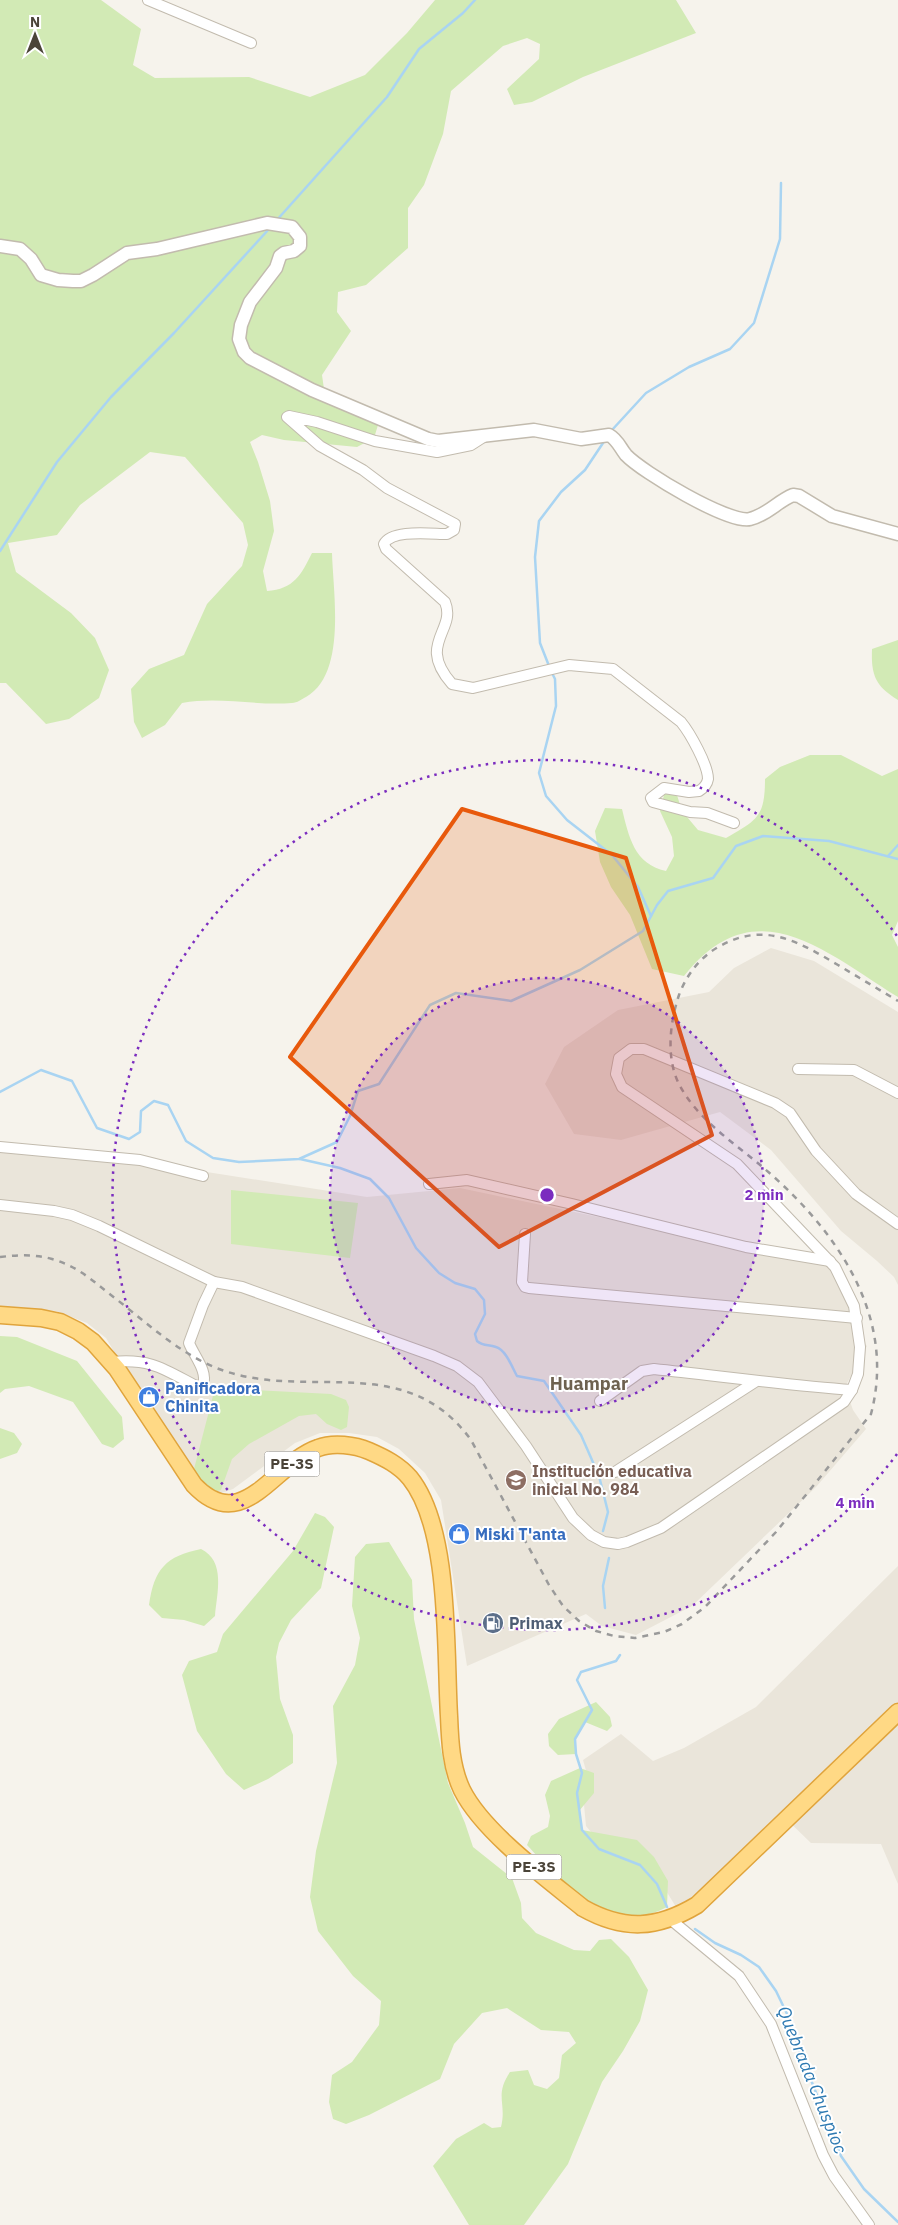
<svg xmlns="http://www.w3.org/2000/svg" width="898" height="2225" viewBox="0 0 898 2225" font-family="'IBM Plex Sans',sans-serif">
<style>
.residential{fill:#eae5da}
.green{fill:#d2eab5}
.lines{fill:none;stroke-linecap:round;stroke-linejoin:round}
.stream{stroke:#a9d4f2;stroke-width:2.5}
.minor-casing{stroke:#c2bbae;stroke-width:12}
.tertiary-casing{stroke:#c2bbae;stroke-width:15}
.trunk-casing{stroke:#e0a43c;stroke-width:19}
.minor{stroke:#fff;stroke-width:10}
.tertiary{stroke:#fff;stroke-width:12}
.trunk{stroke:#ffd985;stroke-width:16}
.rail{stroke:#9a9a9a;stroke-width:2.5;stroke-dasharray:6 6;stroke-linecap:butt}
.marked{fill:#e8590c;fill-opacity:0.2;stroke:#e8590c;stroke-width:4;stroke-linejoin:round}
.ring{fill:none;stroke:#7b2cbf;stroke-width:2.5;stroke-dasharray:2.5 5}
.labels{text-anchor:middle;stroke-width:4;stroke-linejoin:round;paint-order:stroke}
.shield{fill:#fff;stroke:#817c74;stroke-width:1}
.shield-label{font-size:15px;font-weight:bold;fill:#4b4439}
.shop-label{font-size:16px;font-weight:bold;fill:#366cbe;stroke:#fff;text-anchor:start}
.education-label{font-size:16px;font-weight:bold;fill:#785e54;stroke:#fff;text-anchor:start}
.service-label{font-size:16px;font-weight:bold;fill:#4e5e75;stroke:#fff;text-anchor:start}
.neighbourhood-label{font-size:18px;font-weight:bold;fill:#6e6250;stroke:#fff}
.water-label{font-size:18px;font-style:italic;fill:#2e7ab2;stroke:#fff}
.centre{fill:#7b2cbf;stroke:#fff;stroke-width:2.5}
.ring-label{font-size:15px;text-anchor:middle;font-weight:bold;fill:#7b2cbf;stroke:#fff;stroke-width:4;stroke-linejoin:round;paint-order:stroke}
</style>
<rect width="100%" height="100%" fill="#f6f3ec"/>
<!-- residential -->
<g class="residential">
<polygon points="771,948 814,961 898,1012 898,1285 894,1277 877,1261 841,1231 771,1150 720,1112 621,1140 574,1134 545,1084 564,1047 618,1010 709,992 734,968"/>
<polygon points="0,1148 137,1161 367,1197 460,1188 832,1266 845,1292 856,1336 867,1346 845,1387 853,1410 866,1429 816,1487 692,1606 636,1635 602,1626 586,1614 467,1666 441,1500 425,1473 399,1449 377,1437 349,1433 320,1433 295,1443 233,1489 213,1496 196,1494 181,1483 129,1377 106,1338 87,1323 56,1311 0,1308"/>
<polygon points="898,1566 898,1884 881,1844 811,1843 780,1813 696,1894 676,1907 665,1889 602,1845 586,1826 583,1794 587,1774 583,1760 621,1734 653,1761 684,1748 756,1707"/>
</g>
<!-- green -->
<g class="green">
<path d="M 0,0 L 101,0 L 141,29 L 133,65 L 155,78 L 249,77 L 310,97 L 365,75 L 407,33 L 435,0 L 676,0 L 696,33 L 583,77 L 532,102 L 514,105 L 507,89 L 539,59 L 540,44 L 527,38 L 503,46 L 451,91 L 443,134 L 424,185 L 408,208 L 408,248 L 366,285 L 338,292 L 337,312 L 351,331 L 322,375 L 326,403 L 378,425 L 374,438 L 357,447 L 284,440 L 262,435 L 250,442 L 258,462 L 270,501 L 274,531 L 263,571 L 267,591 C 294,589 301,575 312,553 L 332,553 C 333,593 347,674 306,697 C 302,699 297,703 292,703 C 255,706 219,696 182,703 L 165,725 L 142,738 L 134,722 L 131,689 L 149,669 L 184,655 L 207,604 L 242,566 L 248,545 L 243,523 L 185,457 L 150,452 L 80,505 L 57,535 L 8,543 L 16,572 L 71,613 L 95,638 L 109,670 L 99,698 L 69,719 L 46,724 L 6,683 L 0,683 Z"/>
<path d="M 898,640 L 898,700 C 875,686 871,675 872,649 Z"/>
<path d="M 810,755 L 841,755 L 882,776 L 898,769 L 898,921 L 892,935 L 898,947 L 898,997 C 825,952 755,886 684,976 L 652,969 L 630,915 L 611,887 L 600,862 L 595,831 L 605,808 L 622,809 C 629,837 634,864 666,871 L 674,856 L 672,837 L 660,811 L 665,791 L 676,792 L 682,811 L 698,830 L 726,838 C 757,820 765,817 765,779 L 780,767 Z"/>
<polygon points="231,1190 358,1203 350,1258 231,1244"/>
<polygon points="0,1336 17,1337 77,1361 122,1417 124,1439 113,1448 102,1444 73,1402 29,1386 5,1389 0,1393"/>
<polygon points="215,1388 331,1394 346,1400 349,1407 347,1427 341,1430 327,1424 316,1414 299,1416 249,1444 232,1459 221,1490 210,1493 203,1489 194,1469"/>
<polygon points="0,1428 14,1433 22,1444 17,1453 0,1459"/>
<polygon points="315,1513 325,1517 334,1527 321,1588 291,1620 279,1643 276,1657 280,1699 293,1735 293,1763 268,1779 244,1790 226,1774 197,1731 182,1675 189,1661 217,1652 223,1634 293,1551"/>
<path d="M 389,1542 L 412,1580 L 414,1619 L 448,1783 L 465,1823 L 473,1847 L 512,1878 L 521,1903 L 522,1918 L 536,1933 L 574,1950 L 590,1951 L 599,1940 L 611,1939 L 629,1957 L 648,1990 L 640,2021 L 623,2051 L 602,2082 L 568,2164 L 524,2225 L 469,2225 L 433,2166 L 456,2139 L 484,2123 L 492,2128 L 501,2127 C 507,2103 494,2096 510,2072 L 528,2070 L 534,2085 L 547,2089 L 559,2078 L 562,2055 L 576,2043 L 569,2032 L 541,2030 L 507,2008 L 482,2013 L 454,2044 L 440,2079 L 369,2115 L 346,2124 L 333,2119 L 329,2102 L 332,2075 L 352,2062 L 379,2025 L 381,2001 L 353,1976 L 318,1931 L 310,1897 L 316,1851 L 337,1763 L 333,1706 L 355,1665 L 360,1638 L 352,1606 L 355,1557 L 366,1544 Z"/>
<path d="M 201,1549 C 226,1561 217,1593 215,1616 L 204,1626 L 184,1620 L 162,1618 L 149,1605 C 154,1569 166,1556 201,1549 Z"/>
<polygon points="596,1702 610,1717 612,1726 607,1731 585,1722 575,1739 576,1754 558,1755 549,1746 548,1734 559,1719"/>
<path d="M 580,1768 L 594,1773 L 594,1793 L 579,1811 L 582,1830 L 637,1840 L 654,1857 L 668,1881 L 667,1907 C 646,1919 614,1919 592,1907 C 572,1896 544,1863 527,1845 L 531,1836 L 548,1827 L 550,1816 L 545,1795 L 551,1781 Z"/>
</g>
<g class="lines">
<!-- stream -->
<g class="stream">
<polyline points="276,221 387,97 419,49 463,13 475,0"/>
<polyline points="612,430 646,393 689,367 730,349 754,323 780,239 781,183"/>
<polyline points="0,551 57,462 111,397 174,333 269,229"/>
<polyline points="549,666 540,643 535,557 539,521 561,492 585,470 605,440"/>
<polyline points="551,671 555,679 556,706 539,773 546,796 567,820 612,855 638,887 651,916"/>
<polyline points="888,856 898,845"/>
<polyline points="0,1092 41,1070 72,1081 97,1128 129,1139 140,1132 141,1111 154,1101 168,1105 186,1141 213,1158 239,1162 299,1159 337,1142 350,1116 358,1091 379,1084 430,1005 456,993 511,1001 580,970 643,931 657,905 668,891 713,878 736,846 763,836 829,841 898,859"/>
<path d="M 300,1159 L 340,1168 L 370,1179 L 389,1198 L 416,1248 L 439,1273 L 455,1283 L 475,1289 L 484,1300 L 485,1314 L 475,1334 L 477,1341 C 484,1347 488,1344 496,1347 C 506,1350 512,1367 517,1376 L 544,1381 L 581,1435 L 599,1476 L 608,1512 L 603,1531"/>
<polyline points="605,1608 603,1586 609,1558"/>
<polyline points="620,1655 616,1661 581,1672 577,1680 592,1710 575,1739 576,1754 582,1773 577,1793 582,1830 599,1849 640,1865 657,1884 667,1907"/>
<polyline points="695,1929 715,1943 741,1955 759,1967 776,1991 789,2018 798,2047 841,2156 864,2189 898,2222"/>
</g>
<!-- minor casing -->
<g class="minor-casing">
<g id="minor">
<polyline points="148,0 251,43"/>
<path d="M 485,436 L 471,445 L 437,452 L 375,441 L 317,422 L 289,416 L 287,417 L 320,446 L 363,470 L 387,488 L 455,524 L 454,530 L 447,534 C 431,534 392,529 384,544 L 386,549 L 445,602 C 457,631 416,643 452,684 L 473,688 L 569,665 L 613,669 L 681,722 C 690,733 708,765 708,779 C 707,785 704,788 699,791 L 689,792 L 664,788 L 651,798 L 653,802 L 690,812 L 707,813 L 734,823"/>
<polyline points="798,1069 854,1070 898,1093"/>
<polyline points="0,1147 140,1160 203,1176"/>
<polyline points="429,1184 467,1180 572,1204 746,1247 830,1261"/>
<polyline points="0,1205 54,1211 72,1215 99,1226 214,1282 242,1287 434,1356 457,1366 478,1382 526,1446 573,1518 591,1535 604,1542 618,1544 627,1542 661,1528 844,1402 852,1390 858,1374 860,1347 854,1306 835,1267 737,1164 622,1087 616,1074 619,1058 631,1049 644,1049 775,1103 790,1113 816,1151 856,1194 898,1224"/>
<polyline points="525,1234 522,1282 525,1287 529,1288 857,1318"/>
<path d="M 112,1362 C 150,1358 164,1369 196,1386 L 203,1385 C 208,1371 194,1356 189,1343 L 203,1305 L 214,1282"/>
<path d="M 600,1401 L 642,1371 L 654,1369 C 720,1376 786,1385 852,1390"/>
<polyline points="615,1472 755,1382"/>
<polyline points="670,1919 739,1976 771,2024 823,2155 834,2176 869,2225"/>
</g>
</g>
<!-- tertiary casing -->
<g class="tertiary-casing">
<path id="tertiary" d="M 0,246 L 20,249 L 31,259 L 41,275 L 58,280 L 73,281 L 81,281 L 93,275 L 127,253 L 157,249 L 267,223 L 292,227 L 300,237 L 300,246 L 294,251 L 284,253 L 280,256 L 276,268 L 250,302 L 241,325 L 239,339 L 244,352 L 250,358 L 312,390 L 428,439 L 438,441 L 534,430 L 581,439 L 609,435 C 618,440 620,448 626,455 C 642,472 729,524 750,519 C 767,515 778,501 793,495 L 799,496 L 832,516 L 898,534"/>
</g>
<!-- trunk casing -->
<g class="trunk-casing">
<path id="trunk" d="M 0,1315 L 41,1318 L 60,1322 L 78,1331 L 93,1342 L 117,1369 L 194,1485 C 243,1537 274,1463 318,1448 C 333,1442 355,1445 369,1451 C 385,1458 399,1465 410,1478 C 451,1529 445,1651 449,1716 C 450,1741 451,1767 462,1790 C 483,1832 546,1878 583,1908 C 624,1931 657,1929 697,1905 L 898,1712"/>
</g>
<!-- minor -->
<use href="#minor" class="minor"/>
<!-- tertiary -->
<use href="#tertiary" class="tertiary"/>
<!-- trunk -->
<use href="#trunk" class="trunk"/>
<!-- rail -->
<path class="rail" d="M 0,1257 C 18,1255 35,1254 52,1259 C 74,1265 90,1278 107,1292 C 143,1319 177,1353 219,1369 C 306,1402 405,1349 471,1440 L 549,1585 L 563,1606 L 579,1621 L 596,1631 L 614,1636 L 635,1638 L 664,1632 L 682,1624 L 705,1607 L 776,1532 L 871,1414 C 898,1312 831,1224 759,1164 C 730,1140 695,1117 678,1082 C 666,1056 670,1022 679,995 C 687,974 700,957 720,946 C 765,921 799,942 838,965 C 858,977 878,989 898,1001"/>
</g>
<!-- marked area -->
<path class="marked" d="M 462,809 L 626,858 L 712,1135 L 499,1247 L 290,1057 Z"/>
<!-- distance rings -->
<circle cx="547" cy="1195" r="217" fill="#7b2cbf" fill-opacity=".12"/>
<g class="ring">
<circle cx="547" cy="1195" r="217"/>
<path d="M897 1454A435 435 0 1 1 897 936"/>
</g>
<!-- icons -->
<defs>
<g id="shop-disc" transform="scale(1.125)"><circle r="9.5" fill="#3f7fe0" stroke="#fff"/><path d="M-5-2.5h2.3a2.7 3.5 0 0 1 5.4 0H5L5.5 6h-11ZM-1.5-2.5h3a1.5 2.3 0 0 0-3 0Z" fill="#fff"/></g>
<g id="school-disc" transform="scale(1.125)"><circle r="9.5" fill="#8d6e63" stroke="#fff"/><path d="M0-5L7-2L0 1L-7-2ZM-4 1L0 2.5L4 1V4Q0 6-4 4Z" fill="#fff"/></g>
<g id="fuel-disc" transform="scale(1.125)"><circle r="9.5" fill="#5c6f8a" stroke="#fff"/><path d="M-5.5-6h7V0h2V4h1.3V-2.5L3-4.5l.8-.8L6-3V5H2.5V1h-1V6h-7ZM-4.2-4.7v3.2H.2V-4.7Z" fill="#fff"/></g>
</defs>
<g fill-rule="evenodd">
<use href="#shop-disc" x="149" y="1397"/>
<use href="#school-disc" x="516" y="1480"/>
<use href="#shop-disc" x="459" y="1534"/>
<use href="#fuel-disc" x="493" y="1623"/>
</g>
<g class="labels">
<!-- shield labels -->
<g class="shield">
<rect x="264.5" y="1451.5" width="55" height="25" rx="4"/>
<rect x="506.5" y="1854.5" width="55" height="25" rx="4"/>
</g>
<g class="shield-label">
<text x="292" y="1469">PE-3S</text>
<text x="534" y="1872">PE-3S</text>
</g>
<!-- shop labels -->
<g class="shop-label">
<text x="165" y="1394">Panificadora<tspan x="165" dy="18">Chinita</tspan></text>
<text x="475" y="1540">Miski T'anta</text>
</g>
<!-- education labels -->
<g class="education-label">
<text x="532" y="1477">Institución educativa<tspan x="532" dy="18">inicial No. 984</tspan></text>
</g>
<!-- service labels -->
<g class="service-label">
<text x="509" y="1629">Primax</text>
</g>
<!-- neighbourhood labels -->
<g class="neighbourhood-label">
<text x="589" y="1390">Huampar</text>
</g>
<!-- water labels -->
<g class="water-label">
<text transform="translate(812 2080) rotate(68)" y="6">Quebrada Chuspioc</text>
</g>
</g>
<circle cx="547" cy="1195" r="8" class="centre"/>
<g class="ring-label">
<text x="764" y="1200">2 min</text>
<text x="855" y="1508">4 min</text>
</g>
<!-- north arrow -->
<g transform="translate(35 35)" stroke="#ffffff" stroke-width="4" paint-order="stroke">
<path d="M0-4L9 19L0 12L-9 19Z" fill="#4b4439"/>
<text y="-8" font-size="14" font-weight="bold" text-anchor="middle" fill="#4b4439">N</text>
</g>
</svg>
